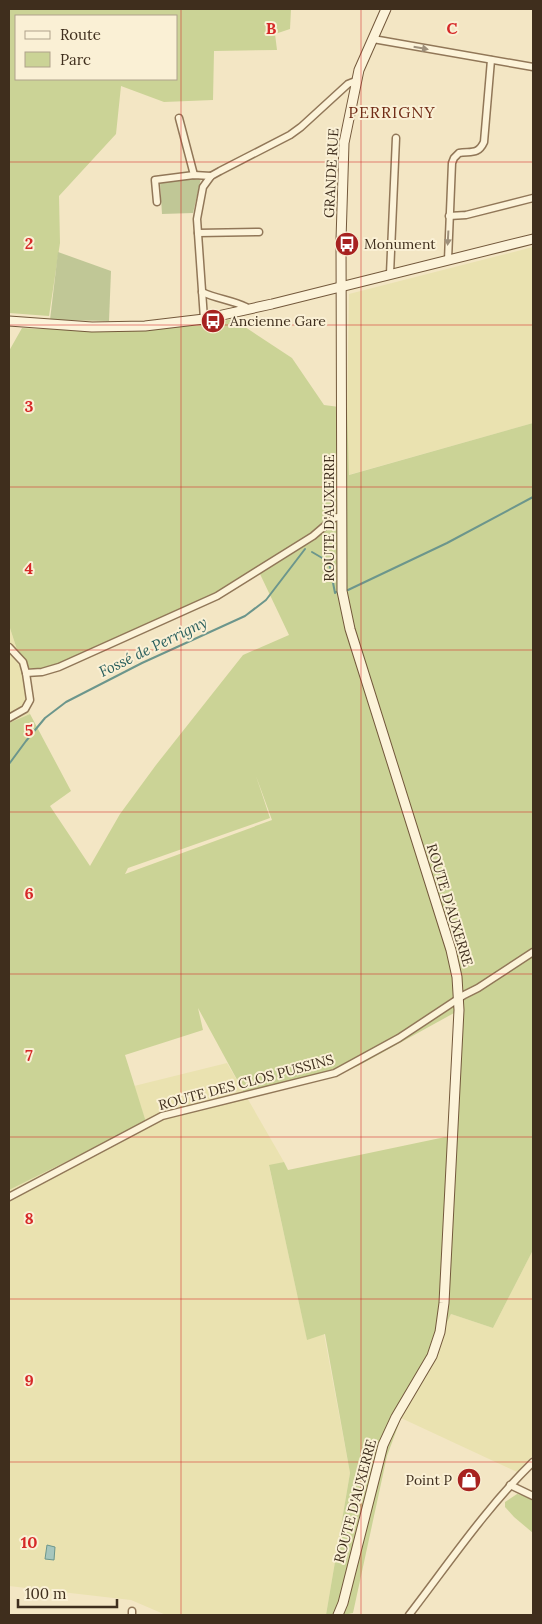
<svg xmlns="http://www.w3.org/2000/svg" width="542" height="1624" viewBox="0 0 542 1624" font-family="Lora,serif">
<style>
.farmland{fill:#eae2b0}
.green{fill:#cbd396;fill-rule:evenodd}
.cemetery{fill:#c0c796}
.water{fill:#a6c6bd;stroke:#6c968c}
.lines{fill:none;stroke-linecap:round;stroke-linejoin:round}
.stream{stroke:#6c968c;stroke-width:2}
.street-casing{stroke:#917758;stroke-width:9}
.secondary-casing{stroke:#73583b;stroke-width:11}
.street{stroke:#fcf3d9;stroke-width:6}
.secondary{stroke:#fcf3d9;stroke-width:9}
.oneway{fill:#9e907b}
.grid{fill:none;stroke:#d62828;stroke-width:1;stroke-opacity:0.55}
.labels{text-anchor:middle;stroke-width:4;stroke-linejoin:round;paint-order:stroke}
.street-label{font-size:14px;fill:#3f2e1d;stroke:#faf0d5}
.poi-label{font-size:14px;fill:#3f2e1d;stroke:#faf0d5;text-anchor:start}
.water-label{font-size:15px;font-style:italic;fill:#2b605e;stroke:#faf0d5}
.quarter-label{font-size:16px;letter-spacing:1px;fill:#712c17;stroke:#faf0d5}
.grid-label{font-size:16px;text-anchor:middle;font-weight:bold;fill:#d62828;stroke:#faf0d5;stroke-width:4;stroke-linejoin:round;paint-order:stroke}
</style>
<rect width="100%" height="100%" fill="#f3e6c4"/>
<!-- farmland -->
<g class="farmland">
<polygon points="533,247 533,423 348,475 347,408 349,294"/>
<polygon points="9,625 23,668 30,714 9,723"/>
<polygon points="227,1063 284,1162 269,1166 307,1339 324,1334 350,1473 326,1615 166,1615 131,1600 9,1586 9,1190 146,1122 134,1086"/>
<polygon points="533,1250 533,1455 517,1472 401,1418 451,1314 493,1328"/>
</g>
<!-- green -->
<g class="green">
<path d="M 9,9 L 291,9 L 290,29 L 275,34 L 277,50 L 214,51 L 213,100 L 164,102 L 121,86 L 116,134 L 59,196 L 60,243 L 49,316 L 9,313 ZM 16,16 L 176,16 L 176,79 L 16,79 Z"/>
<path d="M 233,319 L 292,358 L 324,405 L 347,408 L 349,475 L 533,423 L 533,1250 L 493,1328 L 451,1314 L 401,1418 L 387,1456 L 353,1613 L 343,1615 L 326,1615 L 350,1473 L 325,1334 L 307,1340 L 269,1165 L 284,1162 L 288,1170 L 450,1136 L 454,1013 L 358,1066 L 247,1098 L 198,1008 L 203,1030 L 125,1055 L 146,1122 L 9,1190 L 9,723 L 30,714 L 71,791 L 50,806 L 90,866 L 120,814 L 156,765 L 243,655 L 289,635 L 260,574 L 56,669 L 23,668 L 9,625 L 9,351 L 22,328 L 41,329 L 46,327 L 196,326 ZM 256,776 L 272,820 L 125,874 L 128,868 L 270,818 Z"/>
<polygon points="517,1494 528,1496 533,1499 533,1533 514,1517 505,1507 505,1502"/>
</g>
<!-- cemetery -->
<g class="cemetery">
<polygon points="200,177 201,178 193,213 162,214 160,182"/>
<polygon points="58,252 111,271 109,321 50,320"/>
</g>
<!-- water -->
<polygon class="water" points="47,1545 55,1547 54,1560 45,1559"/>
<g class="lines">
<!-- stream -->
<g class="stream">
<polyline points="533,413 533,412"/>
<polyline points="312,552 329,562 335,593 336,592"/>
<polyline points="348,590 447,543 533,497"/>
<polyline points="9,764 26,741 45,718 66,702 142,663 245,616 266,600 305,549"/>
</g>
<!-- street casing -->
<g class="street-casing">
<g id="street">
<polyline points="373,39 533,67"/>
<polyline points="179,118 194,175"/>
<polyline points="157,202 155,180 194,175 211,176"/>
<polyline points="449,216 466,215 533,198"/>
<polyline points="198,233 259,232"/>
<path d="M 448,260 L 452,163 L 454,158 L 459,153 C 471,151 478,155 484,142 L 491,60"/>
<polyline points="390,274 396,138"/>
<path d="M 202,292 C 217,299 232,300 246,307 L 247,310"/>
<polyline points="204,319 197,219 203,187 211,176 220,171 290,135 301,127 348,84 353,82 356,82"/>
<polyline points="9,647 23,662 26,673 30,700 25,709 9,718"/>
<polyline points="26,673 42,672 59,667 217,596 313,536 334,518 342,516"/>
<polyline points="9,1197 162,1116 335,1073 399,1038 464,995 478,988 533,952"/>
<polyline points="510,1485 533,1496"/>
<polyline points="132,1615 132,1611"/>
<path d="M 409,1615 C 449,1563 486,1508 533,1462"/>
</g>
</g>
<!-- secondary casing -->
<g class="secondary-casing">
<g id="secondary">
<polyline points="9,321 92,327 145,326 204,319 272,304 533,239"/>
<polyline points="338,1615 343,1603 383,1445 396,1417 432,1356 440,1332 444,1303 459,1010 457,977 451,950 350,629 342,591 341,240 344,143 359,70 386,9"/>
</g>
</g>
<!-- street -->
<use href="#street" class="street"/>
<!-- secondary -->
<use href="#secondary" class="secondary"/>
</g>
<!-- one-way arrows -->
<defs><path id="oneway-solid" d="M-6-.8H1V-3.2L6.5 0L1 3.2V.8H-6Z" transform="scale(1.25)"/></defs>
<g class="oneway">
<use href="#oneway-solid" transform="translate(421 48) rotate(10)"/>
<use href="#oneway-solid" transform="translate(448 238) rotate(93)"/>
</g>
<!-- grid -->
<path class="grid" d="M 181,9 L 181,1615M 361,9 L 361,1615M 9,162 L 533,162M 9,325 L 533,325M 9,487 L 533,487M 9,650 L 533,650M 9,812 L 533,812M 9,974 L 533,974M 9,1137 L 533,1137M 9,1299 L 533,1299M 9,1462 L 533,1462"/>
<!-- icons -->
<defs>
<g id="bus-disc" transform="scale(1.25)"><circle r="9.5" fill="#a72220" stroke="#faf0d5"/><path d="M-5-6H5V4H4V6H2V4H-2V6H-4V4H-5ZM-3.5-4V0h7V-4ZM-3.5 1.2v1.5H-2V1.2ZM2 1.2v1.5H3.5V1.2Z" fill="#fff"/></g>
<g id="shop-disc" transform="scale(1.25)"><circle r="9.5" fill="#a72220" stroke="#faf0d5"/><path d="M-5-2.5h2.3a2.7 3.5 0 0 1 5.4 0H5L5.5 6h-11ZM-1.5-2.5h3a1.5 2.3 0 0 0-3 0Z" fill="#fff"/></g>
</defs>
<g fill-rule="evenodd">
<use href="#bus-disc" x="347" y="244"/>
<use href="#bus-disc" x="213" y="321"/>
<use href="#shop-disc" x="469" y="1480"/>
</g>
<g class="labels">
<!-- street labels -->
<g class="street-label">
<text transform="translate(331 173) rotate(-87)" y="5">GRANDE RUE</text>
<text transform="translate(329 518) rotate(-90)" y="5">ROUTE D'AUXERRE</text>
<text transform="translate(450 905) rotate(73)" y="5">ROUTE D'AUXERRE</text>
<text transform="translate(246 1082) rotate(-15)" y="5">ROUTE DES CLOS PUSSINS</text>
<text transform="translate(355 1501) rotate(-75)" y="5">ROUTE D'AUXERRE</text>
</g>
<!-- poi labels -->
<g class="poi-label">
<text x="364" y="249">Monument</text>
<text x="230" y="326">Ancienne Gare</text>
<text x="452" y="1485" text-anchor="end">Point P</text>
</g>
<!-- water labels -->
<g class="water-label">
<text transform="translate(153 647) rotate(-26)" y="5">Fossé de Perrigny</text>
</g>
<!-- quarter labels -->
<g class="quarter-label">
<text x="392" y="118">PERRIGNY</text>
</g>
</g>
<g class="grid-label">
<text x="271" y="34">B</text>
<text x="452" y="34">C</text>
<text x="29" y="249">2</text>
<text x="29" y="412">3</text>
<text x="29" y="574">4</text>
<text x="29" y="736">5</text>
<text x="29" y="899">6</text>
<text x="29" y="1061">7</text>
<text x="29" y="1224">8</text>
<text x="29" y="1386">9</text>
<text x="29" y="1548">10</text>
</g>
<!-- border -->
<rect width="542" height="1624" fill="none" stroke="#3f2e1d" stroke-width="20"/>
<!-- legend -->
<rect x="15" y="15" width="162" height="65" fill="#faf0d5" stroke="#afa28b"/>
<rect x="25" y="31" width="25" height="8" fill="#fcf3d9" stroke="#afa28b"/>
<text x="60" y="40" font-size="15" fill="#3f2e1d">Route</text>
<rect x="25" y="52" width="25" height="15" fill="#cbd396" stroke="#afa28b"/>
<text x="60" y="65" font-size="15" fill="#3f2e1d">Parc</text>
<!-- scale -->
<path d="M18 1599v8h99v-8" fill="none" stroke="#3f2e1d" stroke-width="2.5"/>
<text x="25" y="1599" font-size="15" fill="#3f2e1d" stroke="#faf0d5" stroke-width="4" paint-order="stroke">100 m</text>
</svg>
